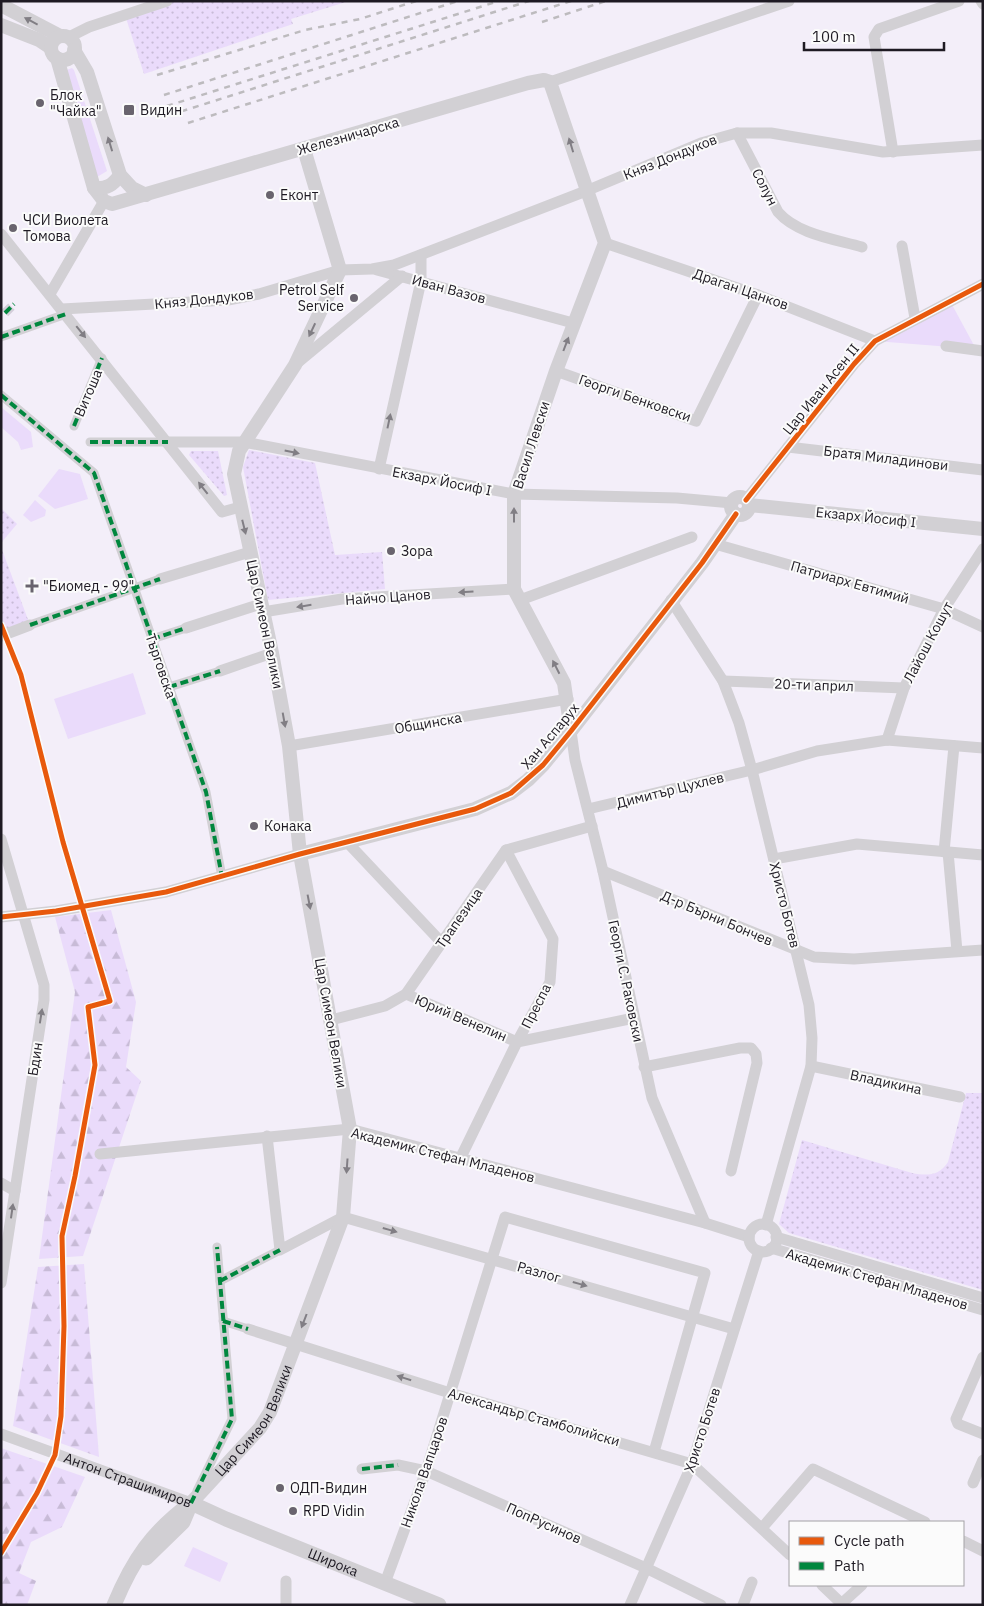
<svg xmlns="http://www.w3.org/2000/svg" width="984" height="1606" viewBox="0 0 984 1606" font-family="'IBM Plex Sans',sans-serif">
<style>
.grass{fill:#eadbfb}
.forest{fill:url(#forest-firs)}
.park{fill:url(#park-dots)}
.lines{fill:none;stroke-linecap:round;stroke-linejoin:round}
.pedestrian-tunnel{stroke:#d3ced9;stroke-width:9;stroke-dasharray:9 4.5;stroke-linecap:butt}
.pedestrian{stroke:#d2d0d4;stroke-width:9}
.minor{stroke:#d2d0d4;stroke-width:11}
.tertiary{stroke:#d2d0d4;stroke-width:14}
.secondary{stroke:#d1cfd3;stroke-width:15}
.rail{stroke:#bdbbbe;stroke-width:2.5;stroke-dasharray:6 6;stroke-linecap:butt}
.quiet{stroke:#00873e;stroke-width:4;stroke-dasharray:8 4;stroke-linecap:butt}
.cycleway-casing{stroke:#fbfbfb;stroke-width:8}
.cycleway{stroke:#e8590c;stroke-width:5}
.oneway{fill:#817e84}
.poi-dot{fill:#69646e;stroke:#fbfbfb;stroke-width:2}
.labels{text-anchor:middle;stroke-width:4;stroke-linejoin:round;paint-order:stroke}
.poi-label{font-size:14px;fill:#1e1a23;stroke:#fbfbfb;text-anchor:start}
.street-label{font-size:14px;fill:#1e1a23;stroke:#fbfbfb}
</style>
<defs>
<pattern id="forest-firs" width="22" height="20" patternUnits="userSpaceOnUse" patternTransform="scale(1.25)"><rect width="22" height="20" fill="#eadbfb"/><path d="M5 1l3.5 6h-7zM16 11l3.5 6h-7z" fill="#c8bbd7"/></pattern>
<pattern id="park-dots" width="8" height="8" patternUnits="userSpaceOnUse" patternTransform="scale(1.25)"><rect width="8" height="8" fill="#eadbfb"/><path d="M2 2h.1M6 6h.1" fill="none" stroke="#c8bbd7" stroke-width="1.8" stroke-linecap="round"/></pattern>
</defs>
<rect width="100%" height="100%" fill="#f3eef9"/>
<!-- grass -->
<g class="grass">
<polygon points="72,68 74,70 107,171 97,177 64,71"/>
<polygon points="950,301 976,349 875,341"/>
<polygon points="1,407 31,432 33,447 21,450 18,442 1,427"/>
<polygon points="59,469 80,474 88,499 55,509 38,496"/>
<polygon points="35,500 46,510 45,516 31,522 23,515"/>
<polygon points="133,673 146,714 68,739 54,699"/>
<polygon points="193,1547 228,1563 220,1582 184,1566"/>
</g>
<!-- forest -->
<g class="forest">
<polygon points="111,910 136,1002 126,1067 141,1081 83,1256 39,1259 75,992 55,917"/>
<polygon points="84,1264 99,1457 13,1426 38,1267"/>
<polygon points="1,1448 85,1477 62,1527 31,1542 19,1573 36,1581 27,1605 1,1605"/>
</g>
<!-- park -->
<g class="park">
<polygon points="167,1 349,1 291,19 293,24 144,74 125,15"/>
<polygon points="249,450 315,463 335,555 382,552 385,589 268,600 243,467"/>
<polygon points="191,451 218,451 227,495 224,496 189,455"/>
<polygon points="1,508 17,524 1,543"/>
<polygon points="1,547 30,625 1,636"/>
<path d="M 966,1093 L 983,1093 L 983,1290 L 789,1233 L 779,1224 L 802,1140 L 912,1173 C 927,1176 939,1176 948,1162 Z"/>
</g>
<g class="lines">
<!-- pedestrian-tunnel -->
<polyline class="pedestrian-tunnel" points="5,313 14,304"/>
<!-- pedestrian -->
<g class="pedestrian">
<polyline points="1,337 66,314"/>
<polyline points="1,395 94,473 206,792 222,877"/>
<polyline points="74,426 102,358"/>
<polyline points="90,442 168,442"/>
<polyline points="30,625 160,579"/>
<polyline points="152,639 186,628"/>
<polyline points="169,687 220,671"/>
<polyline points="220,1281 280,1250"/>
<polyline points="223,1321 248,1329"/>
<polyline points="197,1491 232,1419 217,1247"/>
</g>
<!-- minor -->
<g class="minor">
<polyline points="981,1 983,4"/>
<polyline points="69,37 89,27 167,1"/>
<polyline points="550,82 789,1"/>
<path d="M 737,133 L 778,212 C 797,234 834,239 862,247"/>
<polyline points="893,152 874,37 879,29 959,1"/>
<polyline points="1,234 222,512 240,507"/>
<polyline points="605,243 758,295 875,341"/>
<polyline points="902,246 915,318"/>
<polyline points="377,270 573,323"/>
<polyline points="50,294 104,201"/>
<polyline points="62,309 228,300 259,294 340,270 372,269 394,265 586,191 701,143 737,133 771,133 883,152 983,145"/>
<polyline points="946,346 983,351"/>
<polyline points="296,364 402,276"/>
<polyline points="556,371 696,421 758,295"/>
<polyline points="168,442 244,442 514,494 677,498 732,503"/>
<polyline points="788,447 983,470"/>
<polyline points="379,469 421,281 421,255"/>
<polyline points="746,500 854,364 875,341 983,284"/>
<polyline points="715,544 944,609 983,627"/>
<polyline points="160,579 250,552"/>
<polyline points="520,600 692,537"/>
<polyline points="671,600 723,681 739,723 752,770 809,1005 812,1038 811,1066 766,1225"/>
<polyline points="263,612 342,599 514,589"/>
<polyline points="186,628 261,604"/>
<polyline points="1,636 30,625"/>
<polyline points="220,671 272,653"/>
<polyline points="723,681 904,688"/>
<polyline points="571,731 575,760 603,871 652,1098 705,1223"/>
<polyline points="887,740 904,688 944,609 983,549"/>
<polyline points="289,746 568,699"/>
<polyline points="588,809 752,770 817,751 887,740 983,748"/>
<polyline points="1,839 44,985 44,1000 1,1283"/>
<polyline points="347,842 442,943"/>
<polyline points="944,852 954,746"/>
<polyline points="948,852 957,951"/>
<polyline points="774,859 857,844 983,855"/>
<polyline points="603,871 814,957 854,959 983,950"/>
<polyline points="1,917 56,911 166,892 300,854"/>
<polyline points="406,994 517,1042 634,1018"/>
<polyline points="331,1020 385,1006 406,994 506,850 592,826"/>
<polyline points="811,1066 960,1097"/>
<polyline points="644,1067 740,1048 751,1048 756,1054 757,1063 731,1171"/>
<polyline points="267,1136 280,1250 343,1217 734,1329"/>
<polyline points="100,1154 350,1129 705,1223 749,1237"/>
<polyline points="460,1159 517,1042 550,982 553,939 506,850"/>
<polyline points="1,1183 15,1191"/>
<circle cx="763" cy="1238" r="14"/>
<polyline points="776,1237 983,1298"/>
<polyline points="771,1248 983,1310"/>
<polyline points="248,1329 450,1393 692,1464 790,1555"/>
<polyline points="983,1357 956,1419 958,1424 983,1434"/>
<path id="s1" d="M 1,1434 L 191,1503"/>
<polyline points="362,1469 398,1465 426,1471 646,1568 721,1605"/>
<polyline points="973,1483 983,1460"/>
<polyline points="762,1528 813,1469 925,1522"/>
<polyline points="963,1541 983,1551"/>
<polyline points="286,1581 286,1605"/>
<polyline points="385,1583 426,1471 505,1217 705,1273 654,1452"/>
<polyline points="822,1585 843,1605"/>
<polyline points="630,1605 692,1464 759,1251"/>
<polyline points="743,1605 752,1582"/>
<polyline points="840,1605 862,1585"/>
</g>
<!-- tertiary -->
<g class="tertiary">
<polyline points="1,5 60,36"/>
<polyline points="1,25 39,40 51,48"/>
<circle cx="63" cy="48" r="12"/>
<polyline points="74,50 87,72 120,175 132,188 146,195"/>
<polyline points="57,58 94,188 104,201 112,204 528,83 544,80 550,82 605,243 556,371 514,494 514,589 564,683 571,731"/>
<path d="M 94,188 C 107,189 113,185 120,175"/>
<circle cx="740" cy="506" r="9"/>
<polyline points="749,505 983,529"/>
<polyline points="300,854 475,809 511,793 528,780 543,765 571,731 702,563 736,514"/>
<path id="s2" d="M 191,1503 L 260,1428 L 270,1412 L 343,1217 L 350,1129 L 300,854 L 289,746 L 272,653 L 234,474 L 239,451 L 295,365 L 340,270 L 304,149"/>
</g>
<!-- secondary -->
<g class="secondary">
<path id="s3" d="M 191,1503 L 226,1519 L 439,1605"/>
<polyline points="146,1558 183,1522 191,1503"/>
<path d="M 114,1605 C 133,1559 152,1532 191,1503"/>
</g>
<!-- rail -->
<g class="rail">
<polyline points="542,22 606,1"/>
<polyline points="157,75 305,30 360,19 416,1"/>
<polyline points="164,95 458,1"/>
<polyline points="167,106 499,1"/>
<polyline points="170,115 529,1"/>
<polyline points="188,123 571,1"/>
</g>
<!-- quiet -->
<g class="quiet">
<polyline points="5,313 14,304"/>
<polyline points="1,337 66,314"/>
<polyline points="1,395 94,473 206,792 222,877"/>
<polyline points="74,426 102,358"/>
<polyline points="90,442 168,442"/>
<polyline points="30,625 160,579"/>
<polyline points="152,639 186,628"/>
<polyline points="169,687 220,671"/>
<polyline points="220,1281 280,1250"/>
<polyline points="223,1321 248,1329"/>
<polyline points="362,1469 398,1465"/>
<polyline points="191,1503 232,1419 217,1247"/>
</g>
<!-- cycleway casing -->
<g class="cycleway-casing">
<g id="cycleway">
<polyline points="746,500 854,364 875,341 983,284"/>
<polyline points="1,625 21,675 63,842 110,1001 88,1007 95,1065 75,1176 62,1236 64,1326 61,1416 55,1455 37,1493 1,1553"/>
<polyline points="1,917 56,911 166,892 300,854 475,809 511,793 543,765 571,731 702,563 736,514"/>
</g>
</g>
<!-- cycleway -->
<use href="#cycleway" class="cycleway"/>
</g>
<!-- one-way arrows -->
<defs><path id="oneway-solid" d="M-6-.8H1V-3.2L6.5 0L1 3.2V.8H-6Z" transform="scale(1.25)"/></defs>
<g class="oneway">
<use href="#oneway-solid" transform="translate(31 21) rotate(-152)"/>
<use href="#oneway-solid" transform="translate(110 144) rotate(-107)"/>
<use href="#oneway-solid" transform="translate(571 145) rotate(-107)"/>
<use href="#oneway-solid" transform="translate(312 330) rotate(115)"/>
<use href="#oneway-solid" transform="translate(81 332) rotate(51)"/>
<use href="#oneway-solid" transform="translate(566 344) rotate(-69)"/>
<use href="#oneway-solid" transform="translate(389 421) rotate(-78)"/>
<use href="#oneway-solid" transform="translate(292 452) rotate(12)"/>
<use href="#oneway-solid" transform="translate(203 488) rotate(-128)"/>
<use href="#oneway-solid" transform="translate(514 515) rotate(-90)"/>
<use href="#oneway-solid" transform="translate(244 527) rotate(76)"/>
<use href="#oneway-solid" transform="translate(466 592) rotate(177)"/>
<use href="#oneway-solid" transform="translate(304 606) rotate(171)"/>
<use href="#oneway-solid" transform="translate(556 667) rotate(-117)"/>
<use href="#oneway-solid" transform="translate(284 720) rotate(80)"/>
<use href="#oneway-solid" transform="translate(309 902) rotate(79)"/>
<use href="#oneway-solid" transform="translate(41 1016) rotate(-81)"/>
<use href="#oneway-solid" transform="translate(347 1166) rotate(94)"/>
<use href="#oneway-solid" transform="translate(12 1211) rotate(-82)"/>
<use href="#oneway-solid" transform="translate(390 1230) rotate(16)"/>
<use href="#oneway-solid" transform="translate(580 1284) rotate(16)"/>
<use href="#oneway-solid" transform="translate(304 1321) rotate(111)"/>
<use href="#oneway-solid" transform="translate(404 1378) rotate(-163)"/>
</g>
<!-- markers -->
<g class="poi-dot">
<circle cx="40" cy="103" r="5"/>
<rect x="123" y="104" width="12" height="12" rx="2.5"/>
<circle cx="270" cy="195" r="5"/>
<circle cx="13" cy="228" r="5"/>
<circle cx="354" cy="298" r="5"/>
<circle cx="391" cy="551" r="5"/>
<path d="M29.5 578.5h5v5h5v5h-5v5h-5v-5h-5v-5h5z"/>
<circle cx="254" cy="826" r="5"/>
<circle cx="280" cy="1488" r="5"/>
<circle cx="293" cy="1511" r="5"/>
</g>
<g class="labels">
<!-- poi labels -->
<g class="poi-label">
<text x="50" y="100">Блок<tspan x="50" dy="16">"Чайка"</tspan></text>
<text x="140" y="115">Видин</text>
<text x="280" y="200">Еконт</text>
<text x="23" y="225">ЧСИ Виолета<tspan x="23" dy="16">Томова</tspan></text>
<text x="344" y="295" text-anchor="end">Petrol Self<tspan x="344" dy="16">Service</tspan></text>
<text x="401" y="556">Зора</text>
<text x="43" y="591">"Биомед - 99"</text>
<text x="264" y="831">Конака</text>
<text x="290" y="1493">ОДП-Видин</text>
<text x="303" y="1516">RPD Vidin</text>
</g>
<!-- street labels -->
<g class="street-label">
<text transform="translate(348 136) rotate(-16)" y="5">Железничарска</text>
<text transform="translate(670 157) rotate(-22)" y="5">Княз Дондуков</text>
<text transform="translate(765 187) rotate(63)" y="5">Солун</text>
<text transform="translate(449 289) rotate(15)" y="5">Иван Вазов</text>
<text transform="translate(741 289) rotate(19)" y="5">Драган Цанков</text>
<text transform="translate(204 299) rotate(-6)" y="5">Княз Дондуков</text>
<text transform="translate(821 389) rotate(-51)" y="5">Цар Иван Асен II</text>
<text transform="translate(88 393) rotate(-67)" y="5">Витоша</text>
<text transform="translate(635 398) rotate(19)" y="5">Георги Бенковски</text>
<text transform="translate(531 445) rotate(-72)" y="5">Васил Левски</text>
<text transform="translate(886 458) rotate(7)" y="5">Братя Миладинови</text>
<text transform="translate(442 481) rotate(11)" y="5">Екзарх Йосиф I</text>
<text transform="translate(866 517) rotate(6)" y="5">Екзарх Йосиф I</text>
<text transform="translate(850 582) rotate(16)" y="5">Патриарх Евтимий</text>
<text transform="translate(388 597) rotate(-4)" y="5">Найчо Цанов</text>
<text transform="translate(265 624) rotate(78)" y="5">Цар Симеон Велики</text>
<text transform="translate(928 642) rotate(-62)" y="5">Лайош Кошут</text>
<text transform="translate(161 666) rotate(71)" y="5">Търговска</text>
<text transform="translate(814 685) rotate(2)" y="5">20-ти април</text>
<text transform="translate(428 723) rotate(-10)" y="5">Общинска</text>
<text transform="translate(550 736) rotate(-50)" y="5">Хан Аспарух</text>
<text transform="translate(670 790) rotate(-14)" y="5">Димитър Цухлев</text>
<text transform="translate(785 905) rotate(76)" y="5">Христо Ботев</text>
<text transform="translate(459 918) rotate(-55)" y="5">Трапезица</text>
<text transform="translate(717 918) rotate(23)" y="5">Д-р Бърни Бончев</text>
<text transform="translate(626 981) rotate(78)" y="5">Георги С. Раковски</text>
<text transform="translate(536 1006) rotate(-63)" y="5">Преспа</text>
<text transform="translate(461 1018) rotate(23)" y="5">Юрий Венелин</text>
<text transform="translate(331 1023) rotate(80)" y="5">Цар Симеон Велики</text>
<text transform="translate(35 1059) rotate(-81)" y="5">Бдин</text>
<text transform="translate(886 1082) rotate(12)" y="5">Владикина</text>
<text transform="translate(443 1155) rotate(14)" y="5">Академик Стефан Младенов</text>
<text transform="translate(539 1272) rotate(16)" y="5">Разлог</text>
<text transform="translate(877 1279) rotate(16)" y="5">Академик Стефан Младенов</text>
<text transform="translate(534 1417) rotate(16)" y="5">Александър Стамболийски</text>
<text dy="5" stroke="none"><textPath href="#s2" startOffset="105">Цар Симеон Велики</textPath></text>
<text transform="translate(702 1430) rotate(-72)" y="5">Христо Ботев</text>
<text transform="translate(424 1472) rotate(-71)" y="5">Никола Вапцаров</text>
<text dy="5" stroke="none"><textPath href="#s1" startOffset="135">Антон Страшимиров</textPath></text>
<text transform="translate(544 1523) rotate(24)" y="5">ПопРусинов</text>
<text dy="5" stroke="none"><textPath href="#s3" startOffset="154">Широка</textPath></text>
</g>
</g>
<!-- border -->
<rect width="984" height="1606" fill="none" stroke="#1e1a23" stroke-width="5"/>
<!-- legend -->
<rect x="789" y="1521" width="175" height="65" fill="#fbfbfb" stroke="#a3a1a5"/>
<rect x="799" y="1537" width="25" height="8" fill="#e8590c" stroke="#a3a1a5"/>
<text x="834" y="1546" font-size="15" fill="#1e1a23">Cycle path</text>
<rect x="799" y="1562" width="25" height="8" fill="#00873e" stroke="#a3a1a5"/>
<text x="834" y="1571" font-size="15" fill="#1e1a23">Path</text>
<!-- scale -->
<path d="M804 42v8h140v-8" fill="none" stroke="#1e1a23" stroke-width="2.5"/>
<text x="812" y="42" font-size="15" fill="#1e1a23" stroke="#fbfbfb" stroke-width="4" paint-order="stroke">100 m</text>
</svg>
